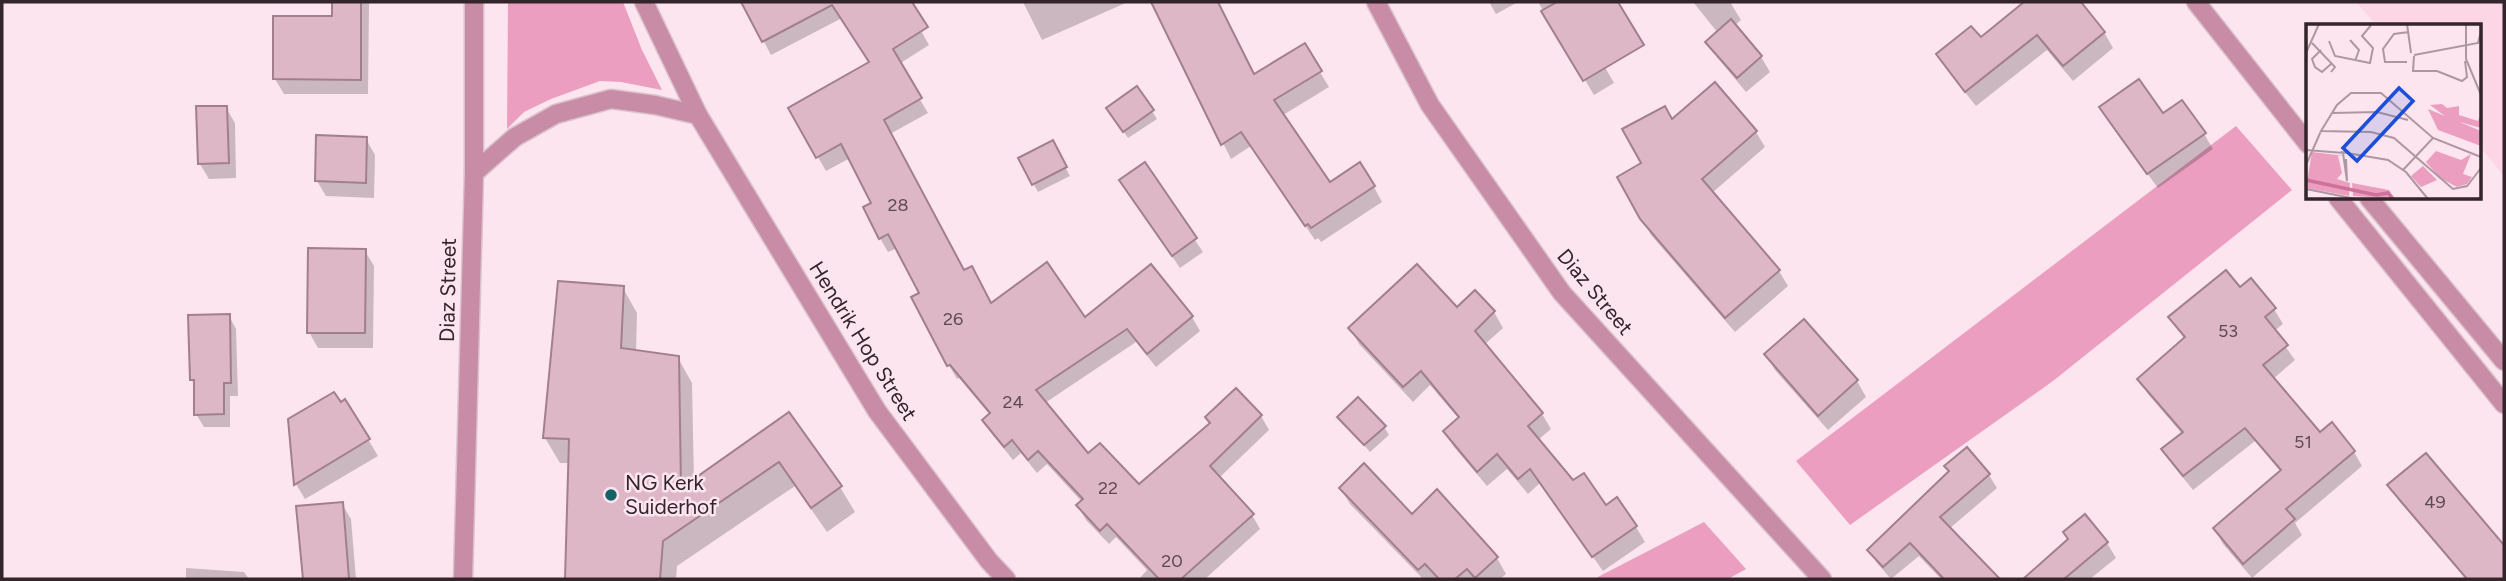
<svg xmlns="http://www.w3.org/2000/svg" width="2506" height="581" viewBox="0 0 2506 581" font-family="Figtree,sans-serif">
<style>
.built{fill:#fdd6e6}
.green{fill:#ec9ec0}
.shadow{fill:#0003}
.building{fill:#deb7c7;stroke:#a27f8d;stroke-width:2}
.lines{fill:none;stroke-linecap:round;stroke-linejoin:round}
.minor-casing{stroke:#d9c2cc;stroke-width:21}
.tertiary-casing{stroke:#d9c2cc;stroke-width:21}
.minor{stroke:#c98ca6;stroke-width:18}
.tertiary{stroke:#c98ca6;stroke-width:18}
.poi-dot{fill:#146369;stroke:#fde5ef;stroke-width:2.5}
.labels{text-anchor:middle;stroke-width:5;stroke-linejoin:round;paint-order:stroke}
.number-label{font-size:18px;fill:#5e4a52}
.street-label{font-size:21px;fill:#34252b;stroke:#fde5ef}
.poi-label{font-size:21px;fill:#34252b;stroke:#fde5ef;text-anchor:start}
.inset-river{fill:none;stroke:#cc729b;stroke-width:3.5}
.inset-road{fill:none;stroke:#ad98a1;stroke-width:2}
.view{fill:#1d4ed8;fill-opacity:0.15;stroke:#1d4ed8;stroke-width:3.5}
.inset-edge{fill:none;stroke:#34252b;stroke-width:3.5}
</style>
<rect width="100%" height="100%" fill="#fde5ef"/>
<!-- built -->
<polygon class="built" points="2356,2 2504,2 2504,176 2480,147 2480,26 2377,26"/>
<!-- green -->
<g class="green">
<polygon points="508,2 623,2 642,50 662,90 621,82 600,81 551,99 524,112 507,129"/>
<polygon points="2236,126 2292,190 2053,381 1850,525 1796,461"/>
<polygon points="1704,522 1746,569 1728,579 1594,579"/>
</g>
<!-- shadow -->
<g class="shadow">
<polygon points="334,2 369,3 368,94 284,94 275,79 334,18"/>
<polygon points="743,2 905,2 929,45 899,64 928,113 890,134 964,272 991,305 1084,319 1150,266 1192,317 1200,331 1156,367 1136,342 1045,403 1088,456 1139,486 1261,416 1269,430 1219,478 1252,515 1260,529 1205,579 1139,579 1147,570 1116,537 1109,544 1086,520 1078,506 1082,502 1047,464 1037,473 1021,453 1013,460 992,434 984,420 990,415 959,378 957,379 949,365 921,294 897,248 888,252 880,238 874,204 850,158 826,171 790,109 870,63 842,18 771,55"/>
<polygon points="1023,2 1128,2 1042,40"/>
<polygon points="1153,2 1207,2 1254,76 1304,46 1329,87 1283,115 1330,184 1374,187 1382,202 1321,242 1318,238 1315,240 1251,146 1231,159"/>
<polygon points="1489,2 1518,2 1496,14"/>
<polygon points="1538,2 1568,2 1614,83 1594,95"/>
<polygon points="1693,2 1730,2 1741,20 1734,26 1761,57 1770,72 1746,92 1717,57 1708,42 1718,33"/>
<polygon points="2027,2 2078,2 2104,32 2113,48 2073,81 2047,50 1976,106 1947,70 1938,54 1980,40"/>
<polygon points="226,108 235,123 236,178 209,179 200,164"/>
<polygon points="1152,111 1157,119 1128,138 1113,116"/>
<polygon points="2163,116 2204,134 2213,149 2158,188 2110,123"/>
<polygon points="1672,122 1756,132 1765,147 1712,193 1779,271 1788,286 1735,332 1651,235 1619,178 1644,164"/>
<polygon points="366,139 375,155 374,198 326,196 317,181"/>
<polygon points="1052,143 1070,176 1038,192 1020,159"/>
<polygon points="1144,165 1203,252 1180,268 1129,193"/>
<polygon points="365,251 374,266 373,348 318,348 309,332"/>
<polygon points="623,288 637,313 636,352 678,358 692,383 694,481 789,414 840,487 855,512 827,532 795,486 677,566 676,579 567,579 571,463 560,463 545,438"/>
<polygon points="2240,289 2274,309 2283,324 2274,331 2295,360 2273,379 2320,435 2354,452 2362,466 2295,523 2302,535 2252,578 2223,544 2215,529 2281,472 2255,441 2193,490 2172,464 2164,450 2183,435 2148,394 2139,380 2185,340 2171,318"/>
<polygon points="1475,292 1494,312 1503,328 1484,345 1542,414 1551,429 1538,440 1573,482 1636,527 1645,542 1603,571 1540,483 1528,494 1507,469 1487,486 1454,447 1445,431 1459,419 1430,385 1413,402 1359,344 1350,328 1457,309"/>
<polygon points="229,316 236,329 238,396 230,396 230,427 204,427 196,414 196,387 191,379"/>
<polygon points="1804,322 1857,381 1866,397 1828,430 1775,370 1766,355"/>
<polygon points="345,401 378,456 305,499 296,484 290,420"/>
<polygon points="1339,417 1384,427 1389,435 1370,452"/>
<polygon points="2426,455 2504,548 2504,579 2466,579 2399,501 2390,485"/>
<polygon points="1989,475 1997,488 1949,529 1983,570 1973,579 1941,579 1919,556 1891,579 1877,563 1869,550"/>
<polygon points="1341,489 1412,516 1437,492 1497,558 1506,574 1500,579 1423,579 1350,504"/>
<polygon points="342,504 351,519 356,579 305,579 298,507"/>
<polygon points="2085,516 2107,543 2116,558 2090,579 2025,579 2070,540"/>
<polygon points="186,568 244,572 249,579 186,579"/>
</g>
<!-- building -->
<g class="building">
<polygon points="332,2 361,2 361,80 273,79 273,16 332,16"/>
<polygon points="741,2 912,2 928,27 893,49 922,98 884,120 964,270 972,266 991,303 1047,262 1085,317 1151,264 1193,316 1147,354 1127,329 1036,390 1088,453 1100,443 1139,484 1210,423 1205,417 1236,388 1262,415 1210,466 1254,514 1181,579 1159,579 1107,524 1100,531 1076,505 1083,499 1038,451 1028,460 1012,440 1004,447 982,420 990,413 950,365 947,366 911,297 919,293 888,234 879,239 863,207 871,203 841,144 816,158 788,108 869,62 832,5 762,42"/>
<polygon points="1151,2 1218,2 1254,74 1305,43 1322,71 1274,100 1330,182 1360,162 1375,186 1311,228 1308,224 1305,226 1241,132 1221,145"/>
<polygon points="1557,2 1618,2 1644,45 1583,81 1541,11"/>
<polygon points="2024,2 2081,2 2105,32 2063,66 2037,35 1965,92 1936,54 1971,26 1981,37"/>
<polygon points="1731,19 1762,56 1737,78 1705,42"/>
<polygon points="2139,79 2163,113 2182,100 2206,133 2147,174 2099,107"/>
<polygon points="1715,82 1757,131 1702,179 1780,270 1725,318 1640,219 1617,177 1641,163 1622,129 1665,106 1672,119"/>
<polygon points="1137,86 1154,110 1123,132 1106,108"/>
<polygon points="196,106 227,106 229,163 198,164"/>
<polygon points="316,135 367,137 366,183 315,181"/>
<polygon points="1053,140 1067,167 1032,185 1018,158"/>
<polygon points="1145,162 1197,238 1172,256 1119,180"/>
<polygon points="308,248 366,249 365,333 307,333"/>
<polygon points="1417,264 1457,307 1475,290 1495,311 1475,331 1543,413 1528,426 1573,480 1584,473 1606,505 1617,497 1637,526 1592,557 1530,469 1518,479 1497,454 1477,472 1443,431 1459,417 1421,371 1403,387 1348,328"/>
<polygon points="2226,270 2240,287 2251,278 2276,308 2265,317 2288,345 2263,365 2320,432 2332,422 2355,451 2286,509 2295,519 2243,564 2213,528 2281,470 2245,428 2183,476 2161,449 2183,432 2137,379 2185,337 2168,317"/>
<polygon points="558,281 624,286 621,348 679,356 681,488 789,412 842,486 811,508 779,462 663,541 660,579 565,579 569,439 543,438"/>
<polygon points="230,314 231,383 224,383 224,414 194,415 194,380 190,380 188,315"/>
<polygon points="1804,319 1858,380 1818,416 1764,354"/>
<polygon points="334,392 341,402 345,399 370,439 294,485 288,419"/>
<polygon points="1358,397 1386,426 1364,445 1337,417"/>
<polygon points="1967,447 1990,474 1940,517 2000,579 1944,579 1910,543 1883,567 1867,550 1949,471 1944,466"/>
<polygon points="2426,453 2504,545 2504,579 2467,579 2387,485"/>
<polygon points="1364,463 1412,514 1437,489 1498,557 1475,578 1467,569 1455,579 1439,579 1425,564 1418,570 1339,488"/>
<polygon points="343,502 349,579 303,579 296,506"/>
<polygon points="2085,514 2108,542 2064,579 2023,579 2068,539 2063,532"/>
</g>
<g class="lines">
<!-- minor casing -->
<g class="minor-casing">
<g id="minor">
<polyline points="644,2 698,115 877,411 989,561 1006,579"/>
<polyline points="1376,2 1430,105 1562,293 1822,579"/>
<polyline points="474,173 515,137 556,114 611,99 655,105 698,115"/>
<polyline points="463,579 474,173 474,2"/>
</g>
</g>
<!-- tertiary casing -->
<g class="tertiary-casing">
<g id="tertiary">
<polyline points="2196,2 2308,144"/>
<polyline points="2338,198 2504,404"/>
<polyline points="2369,198 2504,361"/>
</g>
</g>
<!-- minor -->
<use href="#minor" class="minor"/>
<!-- tertiary -->
<use href="#tertiary" class="tertiary"/>
</g>
<!-- markers -->
<circle class="poi-dot" cx="611" cy="495" r="7"/>
<g class="labels">
<!-- number labels -->
<g class="number-label">
<text x="898" y="211">28</text>
<text x="953" y="325">26</text>
<text x="2228" y="337">53</text>
<text x="1013" y="408">24</text>
<text x="2303" y="448">51</text>
<text x="1108" y="494">22</text>
<text x="2435" y="508">49</text>
<text x="1172" y="567">20</text>
</g>
<!-- street labels -->
<g class="street-label">
<text transform="translate(448 290) rotate(-89)" y="7">Diaz Street</text>
<text transform="translate(1595 292) rotate(50)" y="7">Diaz Street</text>
<text transform="translate(863 341) rotate(58)" y="7">Hendrik Hop Street</text>
</g>
<!-- poi labels -->
<g class="poi-label">
<text x="625" y="490">NG Kerk<tspan x="625" dy="24">Suiderhof</tspan></text>
</g>
</g>
<!-- overview -->
<g transform="translate(2306 24)">
<rect width="175" height="175" fill="#fde5ef"/>
<path d="M 136,80 L 141,84 L 153,82 L 153,91 L 172,97 L 175,89 L 175,104 L 143,95 L 124,81 ZM 122,85 L 175,107 L 175,122 L 132,106 ZM 130,127 L 155,136 L 165,130 L 157,150 L 166,153 L 161,160 L 151,163 L 134,154 L 120,138 ZM 6,128 L 39,132 L 32,132 L 36,149 L 31,155 L 44,159 L 43,172 L 0,164 ZM 117,142 L 131,156 L 115,163 L 105,152 ZM 46,159 L 83,166 L 89,175 L 47,172 Z" fill="#ec9ec0"/>
<path class="inset-river" d="M 0,156 L 70,171 L 82,169 L 87,175"/>
<path class="inset-road" d="M 101,0 L 105,29M 160,0 L 160,35 L 175,71M 44,16 L 53,26 L 49,37M 23,17 L 29,32 L 64,39 L 67,24 L 56,12 L 66,0M 6,19 L 29,43 L 25,48M 15,26 L 6,35 L 9,43 L 16,48 L 25,40M 0,29 L 13,0M 108,31 L 172,19 L 175,7M 108,32 L 107,47 L 131,47 L 156,57 L 161,53 L 159,37M 101,38 L 79,38 L 77,25 L 88,10 L 103,8M 26,89 L 71,88 L 102,96M 0,126 L 38,129M 35,128 L 82,136 L 100,148 L 122,175M 37,129 L 41,157 L 40,135M 175,133 L 127,114 L 75,69 L 45,69 L 31,81 L 15,107 L 65,108 L 88,114 L 147,165 L 161,162 L 175,144M 0,141 L 15,107M 97,146 L 127,114M 0,165 L 50,175"/>
<path class="view" d="M 93,64 L 107,77 L 51,137 L 37,124 Z"/>
<rect width="175" height="175" class="inset-edge"/>
</g>
<!-- border -->
<rect width="2506" height="581" fill="none" stroke="#34252b" stroke-width="7"/>
</svg>
